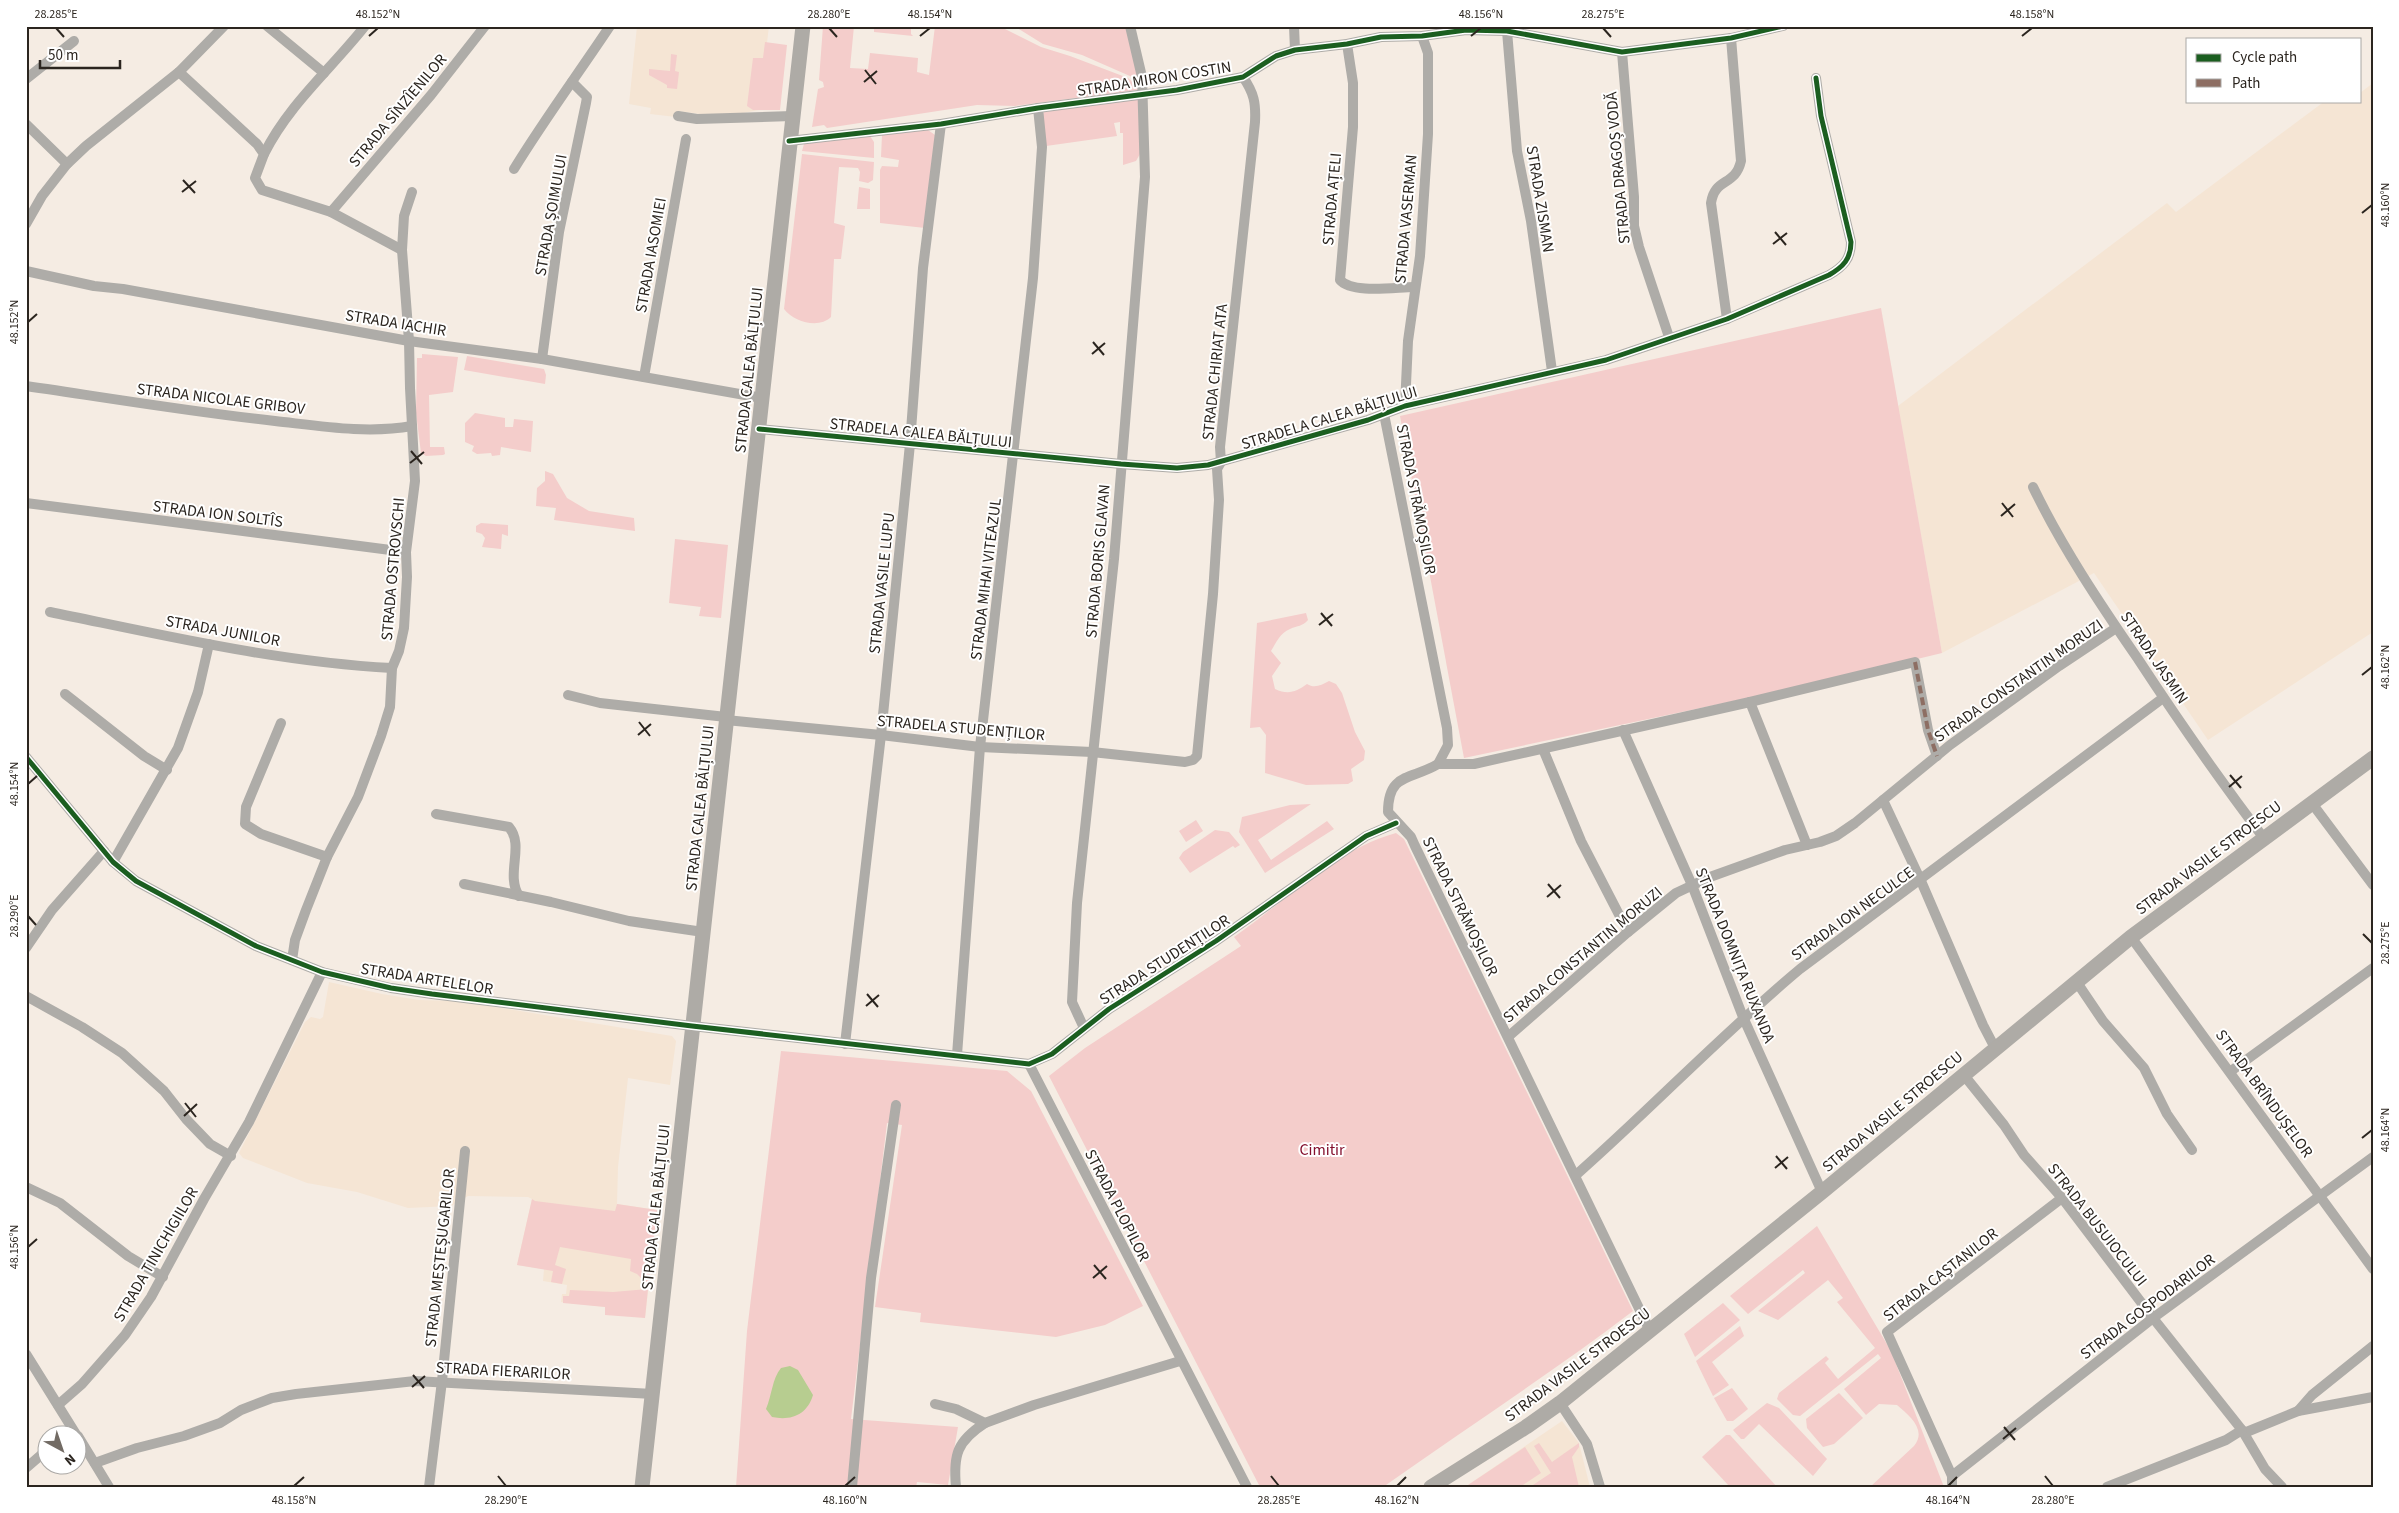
<svg xmlns="http://www.w3.org/2000/svg" width="2399" height="1513" viewBox="0 0 2399 1513" font-family="'Source Sans 3',sans-serif">
<style>
.built{fill:#f5e5d4}
.green{fill:#f4cdcb}
.water{fill:#b7cd90}
.lines{fill:none;stroke-linecap:round;stroke-linejoin:round}
.street{stroke:#aeaca8;stroke-width:10}
.secondary{stroke:#aeaba6;stroke-width:15}
.quiet{stroke:#8d6e63;stroke-width:4;stroke-dasharray:8 4;stroke-linecap:butt}
.cycleway-casing{stroke:#fff;stroke-width:8}
.cycleway{stroke:#1b5e20;stroke-width:5}
.ticks{fill:none;stroke:#2b251f;stroke-width:2}
.labels{text-anchor:middle;stroke-width:4;stroke-linejoin:round;paint-order:stroke}
.street-label{font-size:16px;fill:#2b251f;stroke:#fff}
.park-label{font-size:16px;fill:#830f2d;stroke:#fff}
.neatline{fill:none;stroke:#2b251f;stroke-width:2}
.ticks-label{font-size:12px;text-anchor:middle;fill:#2b251f}
</style>
<rect width="100%" height="100%" fill="#f5ece3"/>
<!-- built -->
<g class="built">
<polygon points="637,26 769,26 759,110 722,117 678,111 676,117 650,114 651,108 629,104"/>
<polygon points="2373,83 2373,632 2208,740 2094,573 1942,653 1898,406 2167,203 2176,212 2325,101 2360,101 2360,93"/>
<polygon points="329,982 382,994 419,1000 459,1001 672,1036 676,1041 670,1085 628,1078 618,1167 617,1204 657,1210 645,1318 606,1307 561,1302 562,1294 566,1294 567,1285 543,1281 544,1269 517,1265 532,1199 528,1197 468,1196 451,1206 408,1208 357,1192 307,1183 243,1158 239,1153 305,1022 311,1017 320,1019 323,1017"/>
<polygon points="1562,1421 1579,1443 1590,1487 1465,1487"/>
</g>
<!-- green -->
<g class="green">
<polygon points="823,26 854,26 850,68 868,69 870,53 918,58 917,72 929,75 935,26 999,26 1041,47 1070,56 1128,78 1135,84 1138,90 1015,106 977,105 827,128 824,125 812,127 818,89 824,87 823,82 819,80"/>
<polygon points="874,26 911,26 911,34 913,36 874,32"/>
<polygon points="1014,26 1127,26 1139,80 1082,55 1043,44"/>
<polygon points="765,42 787,45 780,110 753,110 747,106 753,58 763,58"/>
<polygon points="671,54 677,55 675,71 679,72 677,89 667,88 667,85 649,75 649,69 670,71"/>
<polygon points="1133,98 1140,100 1140,154 1136,161 1123,165 1123,133 1120,133 1120,122 1114,123 1117,136 1046,146 1042,116 1044,112"/>
<polygon points="928,130 935,135 925,228 880,223 880,170 882,166 898,167 899,160 881,157 882,135"/>
<polygon points="870,136 874,142 874,158 802,151 804,144"/>
<path d="M 802,154 L 874,162 L 873,180 L 868,183 L 859,181 L 860,172 L 858,168 L 839,167 L 834,223 L 845,226 L 841,259 L 834,259 L 831,317 C 819,329 794,322 784,309 Z"/>
<polygon points="859,187 870,189 870,209 857,209"/>
<polygon points="1881,308 1942,653 1814,684 1464,758 1400,416"/>
<polygon points="422,354 458,357 453,392 429,395 430,447 444,447 445,454 443,455 426,456 421,453 416,413 417,358 422,358"/>
<polygon points="467,356 544,369 546,375 545,384 464,370"/>
<polygon points="475,413 505,418 505,427 513,427 514,419 533,421 531,452 501,447 500,455 492,456 491,453 477,454 472,451 474,446 465,442 465,423"/>
<polygon points="545,471 553,474 567,498 589,511 634,518 635,531 554,520 556,508 536,506 537,488 545,481"/>
<polygon points="481,523 508,525 508,536 502,534 501,549 482,547 485,538 482,534 476,532 476,526"/>
<polygon points="675,539 728,545 721,618 699,616 701,607 669,603"/>
<path d="M 1306,613 L 1308,620 C 1302,627 1298,625 1290,629 C 1280,633 1276,643 1271,651 L 1281,663 L 1272,676 L 1275,689 C 1288,695 1296,692 1307,684 C 1315,689 1321,685 1329,681 L 1336,684 L 1342,693 L 1355,732 L 1365,751 L 1364,760 L 1351,769 L 1353,781 L 1348,784 L 1306,785 L 1265,773 L 1266,735 L 1260,727 L 1250,728 L 1257,623 Z"/>
<polygon points="1311,804 1258,840 1271,860 1327,821 1334,829 1265,873 1239,832 1242,817 1290,805"/>
<polygon points="1196,820 1203,831 1186,842 1179,831"/>
<polygon points="1215,830 1229,832 1240,845 1235,848 1233,846 1190,873 1179,858 1183,852"/>
<path d="M 1396,833 L 1404,839 L 1633,1311 C 1553,1372 1468,1427 1386,1485 L 1386,1487 L 1260,1487 L 1049,1076 L 1085,1048 L 1241,946 L 1234,937 C 1286,901 1334,850 1396,833 Z"/>
<polygon points="781,1051 1007,1071 1031,1091 1143,1306 1105,1325 1056,1337 920,1322 921,1313 875,1307 902,1125 887,1123 851,1419 958,1427 948,1485 917,1482 916,1487 736,1487 747,1331"/>
<polygon points="532,1199 535,1201 615,1211 617,1204 657,1210 649,1282 645,1282 637,1274 630,1271 631,1259 560,1247 555,1265 566,1269 562,1284 551,1282 553,1271 517,1265"/>
<path d="M 1817,1226 L 1891,1351 L 1944,1487 L 1870,1487 L 1914,1446 C 1927,1430 1910,1416 1897,1405 L 1879,1404 L 1866,1415 L 1844,1389 L 1881,1358 L 1878,1354 L 1800,1416 L 1793,1415 L 1777,1399 L 1779,1393 L 1826,1356 L 1829,1359 L 1825,1363 L 1838,1379 L 1875,1348 L 1837,1302 L 1843,1298 L 1828,1280 L 1778,1320 L 1758,1311 L 1805,1273 L 1803,1270 L 1748,1314 L 1730,1296 Z"/>
<polygon points="648,1289 645,1318 605,1315 605,1307 563,1303 563,1296 569,1296 570,1290 613,1292"/>
<polygon points="1723,1303 1740,1320 1695,1357 1684,1334"/>
<polygon points="1740,1326 1744,1336 1712,1362 1729,1385 1713,1396 1696,1361"/>
<polygon points="1732,1388 1748,1409 1733,1421 1727,1421 1714,1398"/>
<polygon points="1839,1393 1863,1418 1834,1444 1823,1447 1807,1428 1806,1419"/>
<polygon points="1767,1403 1779,1408 1827,1459 1813,1476 1759,1424 1744,1439 1741,1439 1733,1430"/>
<polygon points="1726,1435 1730,1435 1777,1487 1730,1487 1702,1457"/>
<polygon points="1539,1443 1552,1462 1579,1443 1579,1447 1572,1457 1579,1487 1530,1487 1551,1473 1534,1446"/>
<polygon points="1525,1447 1541,1473 1520,1487 1465,1487"/>
</g>
<!-- water -->
<path class="water" d="M 790,1366 L 798,1370 L 813,1395 C 807,1415 791,1421 772,1417 L 766,1409 C 772,1395 772,1379 781,1368 Z"/>
<g class="lines">
<!-- street -->
<g class="street">
<polyline points="267,26 324,73"/>
<polyline points="1294,26 1295,50"/>
<polyline points="1507,31 1517,151 1531,221 1552,371"/>
<path d="M 1347,44 L 1353,83 L 1353,127 L 1340,280 C 1352,294 1396,287 1414,287"/>
<polyline points="1622,52 1634,197 1634,226 1639,247 1669,337"/>
<polyline points="179,72 257,144 264,154 255,178 262,190 331,212 402,250"/>
<polyline points="26,79 74,41"/>
<polyline points="678,116 697,119 792,116"/>
<polyline points="26,124 67,164"/>
<polyline points="789,141 941,124 1038,108 1177,90 1243,77 1276,56 1295,50 1347,44 1381,37 1422,36 1466,30 1507,31 1622,52 1731,38 1783,26"/>
<path d="M 264,154 C 289,104 331,69 365,26"/>
<path d="M 514,169 C 544,120 578,74 610,26"/>
<polyline points="331,212 431,95 485,26"/>
<polyline points="26,224 42,196 67,164 86,146 179,72 224,26"/>
<polyline points="26,271 94,286 123,289 409,341 542,359 762,398"/>
<path d="M 1727,319 L 1711,203 C 1715,177 1735,187 1741,161 L 1731,38"/>
<polyline points="542,359 559,232 586,103 587,97 572,82"/>
<polyline points="644,377 686,139"/>
<path d="M 26,386 C 109,398 192,412 275,421 C 320,426 367,434 412,426"/>
<polyline points="1405,406 1408,341 1420,256 1428,134 1428,53 1422,36"/>
<path d="M 1384,414 L 1447,728 L 1448,745 L 1438,764 C 1412,780 1388,772 1388,812 L 1411,837 L 1415,846 L 1650,1331"/>
<path d="M 759,429 L 1121,464 L 1177,468 L 1208,465 L 1368,420 L 1405,406 L 1606,360 L 1727,319 L 1829,275 C 1843,267 1851,259 1851,242 L 1821,116 L 1816,78"/>
<path d="M 2033,487 C 2062,547 2100,604 2138,659 C 2178,720 2219,779 2263,837"/>
<polyline points="26,503 406,552"/>
<path d="M 50,612 C 163,635 277,662 392,668"/>
<polyline points="65,694 144,756 167,770"/>
<polyline points="568,695 600,703 726,717"/>
<polyline points="1750,702 1807,845"/>
<path d="M 726,720 L 881,735 L 980,747 L 1092,752 L 1185,762 L 1193,760 L 1197,756 L 1213,594 L 1219,500 L 1217,469 L 1221,462 L 1220,447 L 1255,122 C 1256,103 1254,93 1243,77"/>
<polyline points="281,723 246,807 245,824 261,834 327,857"/>
<polyline points="1623,730 1692,885 1743,1017 1822,1192"/>
<polyline points="1543,749 1581,841 1628,932"/>
<polyline points="26,757 113,862 136,881 256,946 322,972 391,988 432,994 692,1026 1029,1064 1052,1054 1109,1009 1216,941 1366,836 1396,823"/>
<polyline points="1438,764 1474,764 1750,702 1915,662 1928,730 1937,756"/>
<polyline points="1883,800 1921,881 1983,1025 1995,1048"/>
<polyline points="2311,802 2373,885"/>
<path d="M 436,814 L 509,827 C 525,846 505,874 519,896"/>
<polyline points="113,862 178,748 198,692 209,644"/>
<polyline points="464,884 551,902 629,921 703,932"/>
<polyline points="2131,937 2373,1269"/>
<polyline points="26,948 52,910 104,851"/>
<polyline points="292,960 295,940 306,910 327,857 358,797 381,736 390,707 392,668 399,651 404,628 407,577 406,552 415,481 410,388 409,341 402,250 404,216 412,192"/>
<polyline points="2076,981 2103,1021 2144,1068 2167,1114 2192,1150"/>
<polyline points="26,996 82,1027 122,1053 164,1091 186,1119 210,1144 231,1156"/>
<polyline points="1084,1028 1072,1002 1077,903 1114,559 1145,177 1142,77 1130,26"/>
<polyline points="1509,1036 1628,932 1676,893 1710,877 1785,850 1820,842 1836,836 1855,823 1950,745 2059,666 2116,628"/>
<polyline points="845,1044 881,735 910,444 923,268 941,124"/>
<polyline points="957,1055 980,747 1033,278 1042,147 1038,108"/>
<polyline points="1029,1064 1247,1487"/>
<polyline points="2231,1071 2373,968"/>
<polyline points="1963,1074 2004,1125 2024,1155 2062,1198 2153,1318 2242,1430 2265,1469 2282,1487"/>
<path d="M 1576,1175 C 1652,1108 1722,1034 1800,969 L 2163,698"/>
<polyline points="26,1187 60,1203 128,1256 163,1277"/>
<polyline points="26,1354 77,1436"/>
<polyline points="1560,1403 1587,1444 1600,1487"/>
<polyline points="935,1404 956,1409 985,1423 1034,1405 1180,1361"/>
<polyline points="58,1405 82,1384 125,1335 151,1297 204,1199 249,1122 322,972"/>
<polyline points="2298,1411 2312,1395 2373,1346"/>
<polyline points="2244,1433 2298,1411 2373,1397"/>
<polyline points="78,1436 109,1487"/>
<polyline points="95,1463 137,1448 184,1436 220,1423 241,1410 272,1398 296,1394 415,1381 653,1394"/>
<polyline points="26,1468 48,1449"/>
<polyline points="1952,1476 1887,1332 2062,1198"/>
<polyline points="429,1487 442,1381 465,1151"/>
<polyline points="852,1487 871,1278 896,1105"/>
<path d="M 956,1487 C 953,1455 957,1441 985,1423"/>
<polyline points="1952,1487 1952,1476 2153,1318 2373,1157"/>
<polyline points="2107,1487 2226,1440 2242,1430"/>
</g>
<!-- secondary -->
<g class="secondary">
<polyline points="642,1487 803,26"/>
<polyline points="1431,1487 1526,1427 1560,1403 1822,1192 2131,937 2373,758"/>
</g>
<!-- quiet -->
<polyline class="quiet" points="1915,662 1928,730 1937,756"/>
<!-- cycleway casing -->
<g class="cycleway-casing">
<g id="cycleway">
<polyline points="789,141 941,124 1038,108 1177,90 1243,77 1276,56 1295,50 1347,44 1381,37 1422,36 1466,30 1507,31 1622,52 1731,38 1783,26"/>
<path d="M 759,429 L 1121,464 L 1177,468 L 1208,465 L 1368,420 L 1405,406 L 1606,360 L 1727,319 L 1829,275 C 1843,267 1851,259 1851,242 L 1821,116 L 1816,78"/>
<polyline points="26,757 113,862 136,881 256,946 322,972 391,988 432,994 692,1026 1029,1064 1052,1054 1109,1009 1216,941 1366,836 1396,823"/>
</g>
</g>
<!-- cycleway -->
<use href="#cycleway" class="cycleway"/>
</g>
<!-- ticks -->
<path class="ticks" d="M 56,28 L 64,37M 829,28 L 837,37M 1603,28 L 1611,37M 369,36 L 378,28M 920,36 L 930,28M 1471,36 L 1481,28M 2022,36 L 2032,28M 865,70 L 876,84M 864,82 L 877,71M 183,180 L 195,193M 182,192 L 196,181M 2362,213 L 2372,205M 1775,232 L 1786,245M 1773,244 L 1787,233M 28,322 L 37,314M 1093,342 L 1104,355M 1092,354 L 1105,343M 411,451 L 422,464M 410,463 L 424,452M 2002,503 L 2013,517M 2001,516 L 2015,504M 1321,613 L 1332,626M 1319,625 L 1333,614M 2362,675 L 2372,667M 639,722 L 650,736M 638,735 L 651,724M 2230,775 L 2241,788M 28,784 L 37,776M 2229,787 L 2242,776M 1548,884 L 1560,898M 1547,897 L 1561,885M 28,916 L 36,925M 2363,934 L 2372,943M 867,994 L 878,1007M 866,1006 L 879,995M 185,1103 L 196,1117M 184,1116 L 197,1104M 2362,1138 L 2372,1130M 1776,1156 L 1787,1169M 1775,1168 L 1788,1157M 28,1247 L 37,1239M 1094,1265 L 1106,1279M 1093,1278 L 1107,1266M 413,1375 L 424,1388M 412,1387 L 425,1376M 2004,1427 L 2015,1440M 2003,1439 L 2016,1428M 498,1476 L 506,1486M 1271,1476 L 1279,1486M 2045,1476 L 2053,1486M 294,1486 L 304,1477M 845,1486 L 855,1477M 1397,1486 L 1406,1477M 1948,1486 L 1957,1477"/>
<g class="labels">
<!-- street labels -->
<g class="street-label">
<text transform="translate(1154 78) rotate(-9)" y="6">STRADA MIRON COSTIN</text>
<text transform="translate(397 110) rotate(-50)" y="6">STRADA SÎNZÎENILOR</text>
<text transform="translate(1617 168) rotate(-95)" y="6">STRADA DRAGOȘ VODĂ</text>
<text transform="translate(1331 199) rotate(-85)" y="6">STRADA AȚELI</text>
<text transform="translate(1541 199) rotate(81)" y="6">STRADA ZISMAN</text>
<text transform="translate(550 215) rotate(-80)" y="6">STRADA ȘOIMULUI</text>
<text transform="translate(1405 219) rotate(-85)" y="6">STRADA VASERMAN</text>
<text transform="translate(650 255) rotate(-80)" y="6">STRADA IASOMIEI</text>
<text transform="translate(396 322) rotate(9)" y="6">STRADA IACHIR</text>
<text transform="translate(748 370) rotate(-84)" y="6">STRADA CALEA BĂLȚULUI</text>
<text transform="translate(1214 372) rotate(-84)" y="6">STRADA CHIRIAT ATA</text>
<text transform="translate(221 398) rotate(7)" y="6">STRADA NICOLAE GRIBOV</text>
<text transform="translate(1329 417) rotate(-17)" y="6">STRADELA CALEA BĂLȚULUI</text>
<text transform="translate(921 432) rotate(6)" y="6">STRADELA CALEA BĂLȚULUI</text>
<text transform="translate(1417 499) rotate(79)" y="6">STRADA STRĂMOȘILOR</text>
<text transform="translate(218 513) rotate(7)" y="6">STRADA ION SOLTÎS</text>
<text transform="translate(1097 561) rotate(-85)" y="6">STRADA BORIS GLAVAN</text>
<text transform="translate(392 569) rotate(-85)" y="6">STRADA OSTROVSCHI</text>
<text transform="translate(985 579) rotate(-83)" y="6">STRADA MIHAI VITEAZUL</text>
<text transform="translate(881 583) rotate(-84)" y="6">STRADA VASILE LUPU</text>
<text transform="translate(223 630) rotate(10)" y="6">STRADA JUNILOR</text>
<text transform="translate(2155 657) rotate(56)" y="6">STRADA JASMIN</text>
<text transform="translate(2018 680) rotate(-35)" y="6">STRADA CONSTANTIN MORUZI</text>
<text transform="translate(961 727) rotate(5)" y="6">STRADELA STUDENȚILOR</text>
<text transform="translate(699 808) rotate(-84)" y="6">STRADA CALEA BĂLȚULUI</text>
<text transform="translate(2208 857) rotate(-37)" y="6">STRADA VASILE STROESCU</text>
<text transform="translate(1461 906) rotate(64)" y="6">STRADA STRĂMOȘILOR</text>
<text transform="translate(1852 913) rotate(-36)" y="6">STRADA ION NECULCE</text>
<text transform="translate(1582 954) rotate(-40)" y="6">STRADA CONSTANTIN MORUZI</text>
<text transform="translate(1736 955) rotate(68)" y="6">STRADA DOMNIȚA RUXANDA</text>
<text transform="translate(1164 959) rotate(-33)" y="6">STRADA STUDENȚILOR</text>
<text transform="translate(427 978) rotate(9)" y="6">STRADA ARTELELOR</text>
<text transform="translate(2265 1093) rotate(54)" y="6">STRADA BRÎNDUȘELOR</text>
<text transform="translate(1892 1111) rotate(-40)" y="6">STRADA VASILE STROESCU</text>
<text transform="translate(1118 1205) rotate(63)" y="6">STRADA PLOPILOR</text>
<text transform="translate(655 1207) rotate(-84)" y="6">STRADA CALEA BĂLȚULUI</text>
<text transform="translate(2098 1224) rotate(52)" y="6">STRADA BUSUIOCULUI</text>
<text transform="translate(155 1254) rotate(-60)" y="6">STRADA TINICHIGIILOR</text>
<text transform="translate(439 1258) rotate(-84)" y="6">STRADA MEȘTEȘUGARILOR</text>
<text transform="translate(1940 1274) rotate(-38)" y="6">STRADA CAȘTANILOR</text>
<text transform="translate(2147 1306) rotate(-37)" y="6">STRADA GOSPODARILOR</text>
<text transform="translate(1577 1364) rotate(-37)" y="6">STRADA VASILE STROESCU</text>
<text transform="translate(503 1370) rotate(3)" y="6">STRADA FIERARILOR</text>
</g>
<!-- park labels -->
<g class="park-label">
<text x="1322" y="1155">Cimitir</text>
</g>
</g>
<!-- border -->
<rect width="2399" height="1513" fill="none" stroke="#ffffff" stroke-width="55"/>
<!-- legend -->
<rect x="2186" y="38" width="175" height="65" fill="#ffffff" stroke="#aaa8a5"/>
<rect x="2196" y="54" width="25" height="8" fill="#1b5e20" stroke="#aaa8a5"/>
<text x="2232" y="62" font-size="15" fill="#2b251f">Cycle path</text>
<rect x="2196" y="79" width="25" height="8" fill="#8d6e63" stroke="#aaa8a5"/>
<text x="2232" y="88" font-size="15" fill="#2b251f">Path</text>
<!-- north arrow -->
<g transform="translate(62 1450) rotate(140)"><circle r="24" fill="#ffffff" stroke="#aaa8a5"/>
<path d="M0-4L9 19L0 12L-9 19Z" fill="#726b64"/>
<text y="-8" font-size="14" font-weight="bold" text-anchor="middle" fill="#2b251f">N</text>
</g>
<!-- scale -->
<path d="M40 60v8h80v-8" fill="none" stroke="#2b251f" stroke-width="2.5"/>
<text x="48" y="60" font-size="15" fill="#2b251f" stroke="#ffffff" stroke-width="4" paint-order="stroke">50 m</text>
<rect x="28" y="28" width="2344" height="1458" class="neatline"/>
<g class="ticks-label">
<text x="56" y="18">28.285°E</text>
<text x="378" y="18">48.152°N</text>
<text x="829" y="18">28.280°E</text>
<text x="930" y="18">48.154°N</text>
<text x="1481" y="18">48.156°N</text>
<text x="1603" y="18">28.275°E</text>
<text x="2032" y="18">48.158°N</text>
<text transform="translate(2385 205) rotate(-90)" y="4">48.160°N</text>
<text transform="translate(14 322) rotate(-90)" y="4">48.152°N</text>
<text transform="translate(2385 667) rotate(-90)" y="4">48.162°N</text>
<text transform="translate(14 784) rotate(-90)" y="4">48.154°N</text>
<text transform="translate(14 916) rotate(-90)" y="4">28.290°E</text>
<text transform="translate(2385 943) rotate(-90)" y="4">28.275°E</text>
<text transform="translate(2385 1130) rotate(-90)" y="4">48.164°N</text>
<text transform="translate(14 1247) rotate(-90)" y="4">48.156°N</text>
<text x="294" y="1504">48.158°N</text>
<text x="506" y="1504">28.290°E</text>
<text x="845" y="1504">48.160°N</text>
<text x="1279" y="1504">28.285°E</text>
<text x="1397" y="1504">48.162°N</text>
<text x="1948" y="1504">48.164°N</text>
<text x="2053" y="1504">28.280°E</text>
</g>
</svg>
